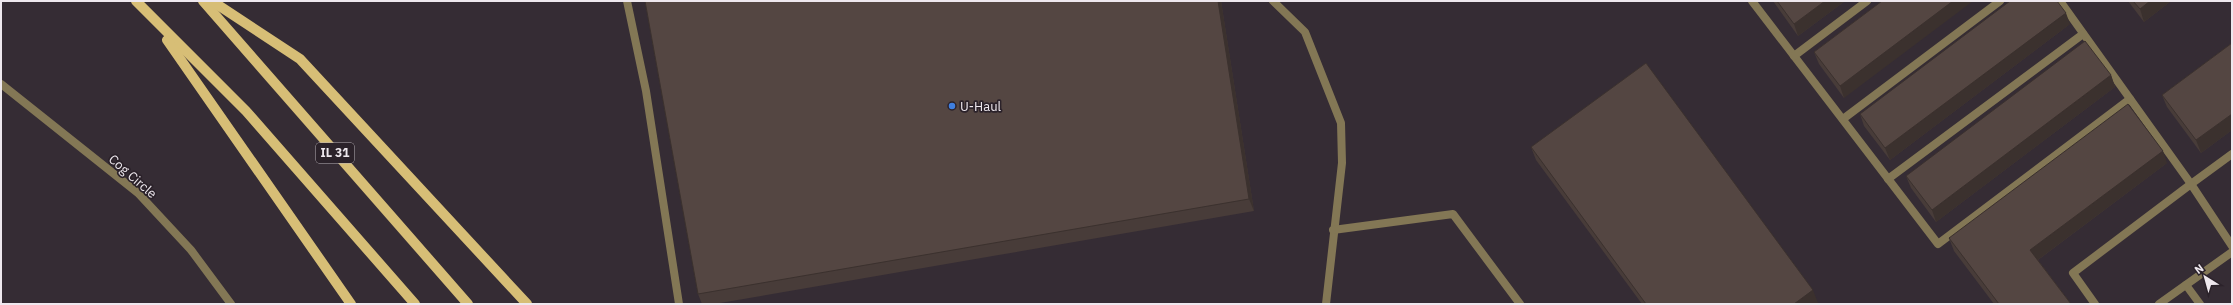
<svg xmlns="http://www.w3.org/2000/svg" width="2233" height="305" viewBox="0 0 2233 305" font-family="'IBM Plex Sans',sans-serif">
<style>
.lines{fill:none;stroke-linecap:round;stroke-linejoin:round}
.lane{stroke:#837755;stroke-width:8}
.primary{stroke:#d7be76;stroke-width:10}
.wall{fill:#483c39}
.shaded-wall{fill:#3b312e}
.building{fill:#544642;stroke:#3b312e}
.shop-dot{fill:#3f7fe0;stroke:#2b222a;stroke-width:1.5}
.labels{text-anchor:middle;stroke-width:3.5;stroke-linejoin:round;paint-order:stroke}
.shield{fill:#2b222a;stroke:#b4adb3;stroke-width:1}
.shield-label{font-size:12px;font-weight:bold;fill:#eee8ee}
.poi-label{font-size:13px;fill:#eee8ee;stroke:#2b222a;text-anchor:start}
.street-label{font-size:13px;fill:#eee8ee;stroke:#2b222a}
</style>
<rect width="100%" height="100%" fill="#352c34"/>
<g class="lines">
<!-- lane -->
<g class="lane">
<polyline points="627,1 646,91 679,304"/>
<polyline points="1273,1 1305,32 1341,123 1342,163 1326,304"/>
<polyline points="1752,1 1938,244 2130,99"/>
<polyline points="2060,1 2191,184 2232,154"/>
<polyline points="1794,56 1867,1"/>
<polyline points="1,84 138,193 191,250 231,304"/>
<polyline points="1843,119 2000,1"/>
<polyline points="1888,179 2083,34"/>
<polyline points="1333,230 1453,214 1520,304"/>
<polyline points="2186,285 2200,304"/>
<polyline points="2095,304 2073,273 2191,184 2232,246"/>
<polyline points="2159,304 2232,252"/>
</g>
<!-- primary -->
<g class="primary">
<polyline points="136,1 246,111 415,304"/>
<polyline points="203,1 468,304"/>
<polyline points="212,1 300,59 527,304"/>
<polyline points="167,40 351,304"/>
</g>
</g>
<!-- wall -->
<g class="wall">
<polygon points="645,1 1221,1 1254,211 714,304 702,304 698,294"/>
<polygon points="1773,1 1845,1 1798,36"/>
<polygon points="1882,1 1844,98 1819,64 1814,52"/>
<polygon points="2128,1 2171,1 2144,22"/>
<polygon points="2070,24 1890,160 1864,126 1860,114"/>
<polygon points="2232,43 2232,130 2201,153 2167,107 2162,95"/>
<polygon points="2111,75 2115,87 1936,222 1911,188 1906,176"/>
<polygon points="1531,147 1818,303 1816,304 1642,304 1536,160"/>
<polygon points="2167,163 2038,260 2071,304 1994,304 1954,251 1949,238"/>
</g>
<!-- shaded-wall -->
<g class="shaded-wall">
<polygon points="1218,1 1221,1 1254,211 1249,199"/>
<polygon points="1825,1 1845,1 1798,36 1794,24"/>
<polygon points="1953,1 1973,1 1844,98 1840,86"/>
<polygon points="2150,1 2171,1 2144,22 2140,9"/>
<polygon points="2066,13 2070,24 1890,160 1885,148"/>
<polygon points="2111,75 2115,87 1936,222 1932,210"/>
<polygon points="2232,114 2232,130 2201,153 2196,140"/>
<polygon points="2163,151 2167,163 2035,262 2030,250"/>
<polygon points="1813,290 1818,303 1816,304 1794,304"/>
</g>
<!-- building -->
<g class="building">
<polygon points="645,1 1218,1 1249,199 698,294"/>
<polygon points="1777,1 1825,1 1794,24"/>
<polygon points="1882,1 1953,1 1840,86 1814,52"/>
<polygon points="2010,1 2057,1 2066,13 1885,148 1860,114"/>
<polygon points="2133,1 2150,1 2140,9"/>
<polygon points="2085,41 2111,75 1932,210 1906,176"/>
<polygon points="2232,43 2232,114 2196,140 2162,95"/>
<polygon points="1646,63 1813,290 1794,304 1646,304 1531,147"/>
<polygon points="2128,104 2163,151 2030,250 2071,304 1999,304 1949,238"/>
</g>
<!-- markers -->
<circle class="shop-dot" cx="952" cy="106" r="4"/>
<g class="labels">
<!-- shield labels -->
<rect class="shield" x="316" y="143" width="38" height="20" rx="3"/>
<g class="shield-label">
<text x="335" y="157">IL 31</text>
</g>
<!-- poi labels -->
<g class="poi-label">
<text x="960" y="111">U-Haul</text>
</g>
<!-- street labels -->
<g class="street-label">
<text transform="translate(133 176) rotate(41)" y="5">Cog Circle</text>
</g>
</g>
<!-- border -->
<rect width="2233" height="305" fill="none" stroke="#eee8ee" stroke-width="4"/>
<!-- north arrow -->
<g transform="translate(2205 277) rotate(323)" stroke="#2b222a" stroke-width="3" paint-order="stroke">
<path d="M0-3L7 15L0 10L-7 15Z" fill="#eee8ee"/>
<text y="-6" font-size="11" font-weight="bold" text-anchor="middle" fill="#eee8ee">N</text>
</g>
</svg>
